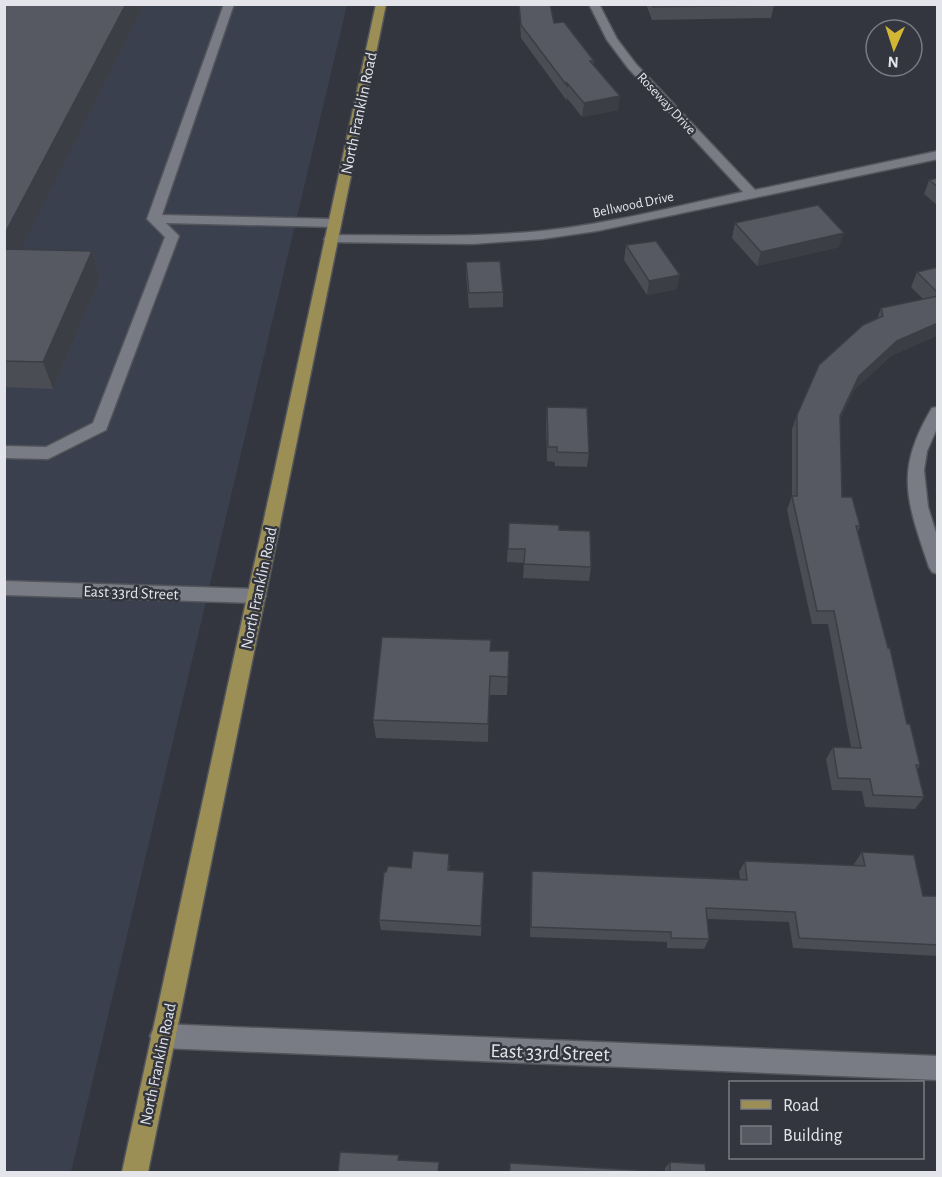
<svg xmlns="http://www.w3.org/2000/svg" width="942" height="1177" viewBox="0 0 942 1177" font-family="'Alegreya Sans',sans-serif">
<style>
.built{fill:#3b404e}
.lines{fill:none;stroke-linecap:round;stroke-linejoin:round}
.minor-casing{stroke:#53555b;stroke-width:3}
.major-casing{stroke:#53555b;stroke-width:3}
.minor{fill:#797c85;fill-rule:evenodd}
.major{fill:#9c8f56;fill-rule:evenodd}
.wall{fill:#4a4d54}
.shaded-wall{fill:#3c3e45}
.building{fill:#565962;stroke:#3c3e45;stroke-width:1.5}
.labels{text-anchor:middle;stroke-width:5;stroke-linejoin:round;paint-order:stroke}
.far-street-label{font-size:14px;fill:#e3e5ea;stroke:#33363e}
.street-label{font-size:16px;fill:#e3e5ea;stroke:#33363e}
.near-street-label{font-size:20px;fill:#e3e5ea;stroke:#33363e}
</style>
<rect width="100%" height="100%" fill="#33363e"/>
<!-- built -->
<polygon class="built" points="5,5 347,5 71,1172 5,1172"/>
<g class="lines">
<!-- minor casing -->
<g class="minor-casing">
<g id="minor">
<polygon points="224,4 234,4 162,215 334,219 341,223 334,227 166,223 179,236 106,430 48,459 4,458 4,446 46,447 93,423 165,237 147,219"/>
<path d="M 589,4 L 599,4 L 617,39 L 636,64 L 755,190 L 938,151 L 938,159 L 597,231 L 542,239 L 472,244 L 326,242 L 324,239 L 326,236 L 331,235 C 401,235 471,238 541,231 C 609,224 676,206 743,192 L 628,68 L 607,40 Z"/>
<path d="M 938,407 L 938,426 L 927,451 L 924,470 L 928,507 L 938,539 L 938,574 L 932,572 L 929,567 C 907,501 894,472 932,408 Z"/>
<polygon points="4,581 257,589 263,591 266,596 263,601 257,603 4,595"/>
<polygon points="162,1024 938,1056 938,1080 162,1048 154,1044 150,1036 154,1028"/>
</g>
</g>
<!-- major casing -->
<g class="major-casing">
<polygon id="major" points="376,4 386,4 148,1172 122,1172"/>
</g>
<!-- minor -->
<use href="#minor" class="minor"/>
<!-- major -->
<use href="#major" class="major"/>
</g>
<!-- wall -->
<g class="wall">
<polygon points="4,4 145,4 21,249 92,251 100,278 53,389 4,387"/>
<polygon points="519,4 550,4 554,23 594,61 593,65 618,110 582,117 567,98 567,101 521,38"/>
<polygon points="646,4 774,5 771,18 652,20"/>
<polygon points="938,178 938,206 924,194 929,180"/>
<polygon points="735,223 839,247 757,266 732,238"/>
<polygon points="626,245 677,289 647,295 624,260"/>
<polygon points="466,262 503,292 503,307 469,308 466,276"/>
<polygon points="938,267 938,335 891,356 854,390 840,419 842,497 860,526 858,531 907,724 920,765 917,770 924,797 915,809 865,807 862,791 832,790 826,759 833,747 851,747 828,624 812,624 787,510 792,496 792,429 797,415 877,319 881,308 923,299 911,287 917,272"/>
<polygon points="547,407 589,453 587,467 555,466 555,462 547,461 546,422"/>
<polygon points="509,523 559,530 591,567 589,581 523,578 524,563 507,562"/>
<polygon points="491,651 508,677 507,695 489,695 488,742 376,738 373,720"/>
<polygon points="862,852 923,896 938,896 938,956 793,948 789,922 707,919 709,939 704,949 667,948 667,942 530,937 531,881 532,871 740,879 739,872 745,861 855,866 854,864"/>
<polygon points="450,865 449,870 484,872 481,936 381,930 379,920 411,868"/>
<polygon points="670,1162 706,1173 509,1173 510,1163 665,1172 665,1168"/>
</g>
<!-- shaded-wall -->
<g class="shaded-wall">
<polygon points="126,4 145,4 8,275 4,266 4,235"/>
<polygon points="620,96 618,110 582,117 584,103"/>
<polygon points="844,233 839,247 757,266 761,252"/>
<polygon points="92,251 100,278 53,389 43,362"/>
<polygon points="680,275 677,289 647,295 649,281"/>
<polygon points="938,323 938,335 891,356 854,390 835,431 840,416 859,376 897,341"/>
</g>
<!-- building -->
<g class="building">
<polygon points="4,4 126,4 4,235"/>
<polygon points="519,4 550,4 554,23 564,22 594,61 590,61 620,96 584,103 566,82 568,87 521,25"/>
<polygon points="652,4 773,4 774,5 653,7"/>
<polygon points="938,178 938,187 929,180"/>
<polygon points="818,205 844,233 761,252 735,223"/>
<polygon points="656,241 680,275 649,281 626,245"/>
<polygon points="4,249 92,251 43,362 4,361"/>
<polygon points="500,261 503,292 469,293 466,262"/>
<polygon points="938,267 938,293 917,272"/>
<polygon points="938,296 938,323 897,341 859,376 840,416 842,497 852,497 860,526 856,526 888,648 890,648 907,724 910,724 920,765 916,765 924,797 873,795 870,779 838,778 833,747 861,748 834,611 817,611 792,496 797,496 797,415 819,365 863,325 883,316 881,308"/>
<polygon points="547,407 587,408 589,453 557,452 557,447 548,447"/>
<polygon points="509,523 559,525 559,530 590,531 591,567 524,564 525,549 508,549"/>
<polygon points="382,637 491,640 490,651 509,651 508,677 490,676 488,724 373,720"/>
<polygon points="413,851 449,854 448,870 484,872 481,926 379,920 384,872 386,872 388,866 411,868"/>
<polygon points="862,852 914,855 923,896 938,896 938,945 799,938 795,912 706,908 709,939 671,938 671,932 531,927 532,871 747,880 745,861 865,866"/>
<polygon points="340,1152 399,1155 398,1160 439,1162 438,1173 338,1173"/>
<polygon points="670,1162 705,1164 706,1173 510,1173 510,1163 670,1172"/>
</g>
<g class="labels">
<!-- far-street labels -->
<g class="far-street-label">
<text transform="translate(667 103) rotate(47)" y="5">Roseway Drive</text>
<text transform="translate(633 204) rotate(-12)" y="5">Bellwood Drive</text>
</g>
<!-- street labels -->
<g class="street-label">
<text transform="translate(358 113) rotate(-78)" y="6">North Franklin Road</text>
<text transform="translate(258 588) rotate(-78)" y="6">North Franklin Road</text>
<text transform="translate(131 592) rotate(2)" y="6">East 33rd Street</text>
<text transform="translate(157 1064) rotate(-78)" y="6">North Franklin Road</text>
</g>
<!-- near-street labels -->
<g class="near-street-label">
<text transform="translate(550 1052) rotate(2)" y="7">East 33rd Street</text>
</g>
</g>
<!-- border -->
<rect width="942" height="1177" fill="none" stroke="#e3e5ea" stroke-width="12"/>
<!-- legend -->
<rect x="729" y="1081" width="195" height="78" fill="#33363e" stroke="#797c83" stroke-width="1.5"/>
<rect x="741" y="1100" width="30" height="9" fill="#9c8f56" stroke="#797c83" stroke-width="1.5"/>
<text x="783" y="1111" font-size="18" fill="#e3e5ea">Road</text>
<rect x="741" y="1126" width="30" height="18" fill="#565962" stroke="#797c83" stroke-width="1.5"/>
<text x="783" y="1141" font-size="18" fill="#e3e5ea">Building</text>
<!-- north arrow -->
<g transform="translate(894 48) rotate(183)"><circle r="28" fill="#33363e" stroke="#797c83" stroke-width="1.5"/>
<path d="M0-4.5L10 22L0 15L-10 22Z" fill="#d4b635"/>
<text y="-9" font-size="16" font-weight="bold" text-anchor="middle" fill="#e3e5ea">N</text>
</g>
</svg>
